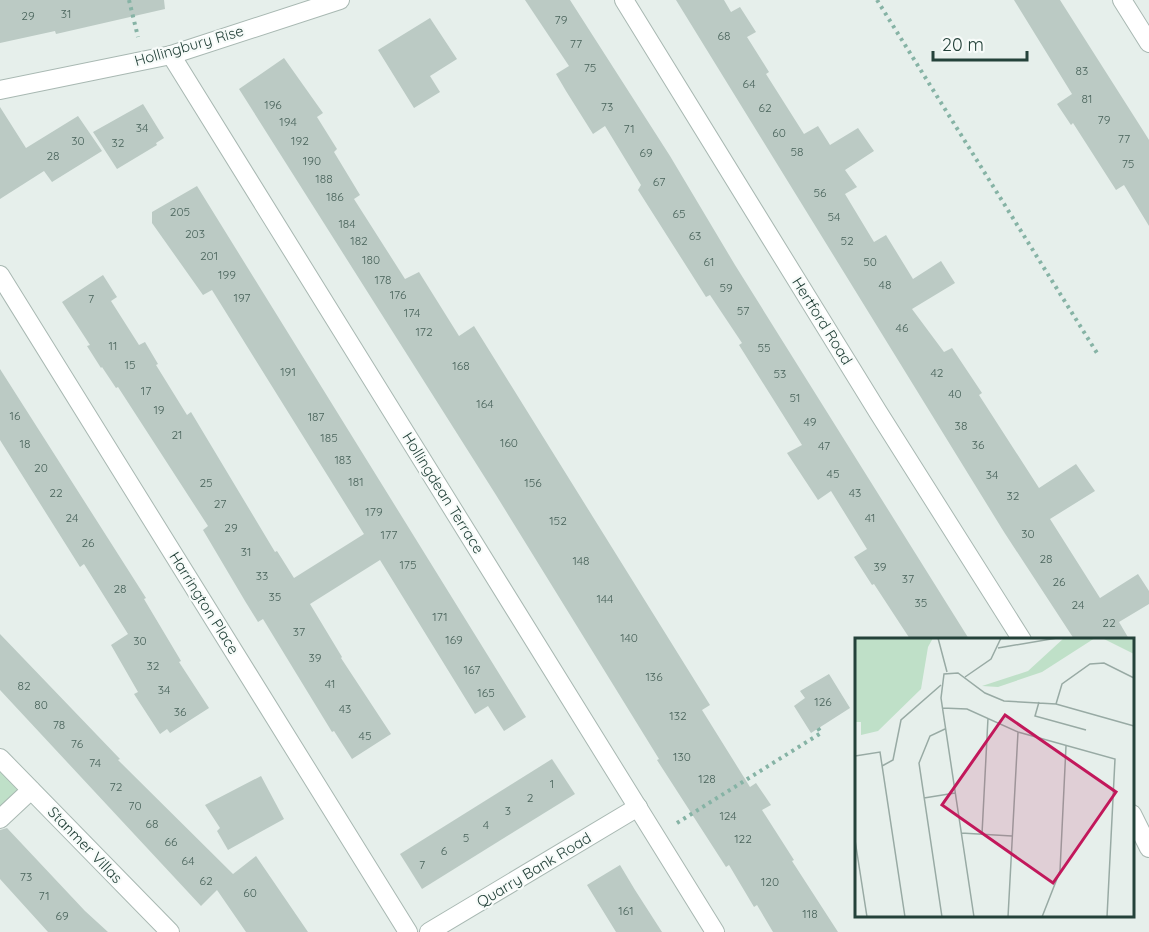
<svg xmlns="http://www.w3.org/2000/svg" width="1149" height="932" viewBox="0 0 1149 932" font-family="Quicksand,sans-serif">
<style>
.green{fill:#bfe0c8}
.building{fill:#bbcac4}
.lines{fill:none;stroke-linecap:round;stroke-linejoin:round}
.minor-casing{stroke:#a8b8b2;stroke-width:20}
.path{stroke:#86b3a5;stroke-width:4;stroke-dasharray:3 4.5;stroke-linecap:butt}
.minor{stroke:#fff;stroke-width:18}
.labels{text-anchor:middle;stroke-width:4.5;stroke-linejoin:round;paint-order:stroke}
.number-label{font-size:12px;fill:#4a645c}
.street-label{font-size:15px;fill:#24423a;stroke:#f7fbf9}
.inset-road{fill:none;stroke:#98aaa4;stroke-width:1.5}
.view{fill:#c2185b;fill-opacity:0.15;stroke:#c2185b;stroke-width:3}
.inset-edge{fill:none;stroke:#24423a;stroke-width:3}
</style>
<rect width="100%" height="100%" fill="#e6efeb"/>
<!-- green -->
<polygon class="green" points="0,758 31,790 0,819"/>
<!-- building -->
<g class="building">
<polygon points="0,0 164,0 165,9 56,34 55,31 0,43"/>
<polygon points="525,0 570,0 670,156 735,265 969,639 910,639 874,584 872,585 854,557 867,549 831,491 818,500 787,453 802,445 739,345 742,343 710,295 706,297 638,190 641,185 605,126 593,134 566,91 556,74 569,66"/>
<polygon points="676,0 724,0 731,12 740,7 756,32 747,37 769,72 766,74 804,134 818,126 830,145 858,128 874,151 845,170 857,187 845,194 874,242 886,235 913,279 941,261 955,283 912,309 944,352 952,348 982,393 979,395 1039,488 1076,464 1095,491 1050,519 1100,598 1138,574 1149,591 1149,604 1119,622 1129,639 1074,639 1004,532"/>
<polygon points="1014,0 1060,0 1144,132 1149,140 1149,226 1124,185 1116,190 1073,123 1071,125 1057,104 1072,94"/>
<polygon points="430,18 457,59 430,76 440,92 414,108 378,50"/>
<polygon points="284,58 323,113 317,117 337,149 334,152 360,195 354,199 405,279 419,272 459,336 474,326 710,705 702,710 750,787 756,783 771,805 762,810 794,860 792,861 838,932 773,932 757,905 754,907 729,865 726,867 657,760 659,759 496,495 239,89"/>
<polygon points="143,104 164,138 156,143 157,145 117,169 93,132"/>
<polygon points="0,107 26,148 78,116 102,151 52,182 44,171 0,199"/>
<polygon points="197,186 526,717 504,731 488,706 475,714 380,560 310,604 342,657 341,658 391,734 352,759 334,731 332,732 263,619 258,622 245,601 203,530 208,526 118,387 116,388 102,367 101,368 87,346 90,345 62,302 103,275 117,297 111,301 139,345 145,342 158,364 156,365 187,415 191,412 275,552 277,551 294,578 364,534 212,290 203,295 152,223 152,212"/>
<polygon points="0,369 146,598 144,599 181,661 179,662 209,708 170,733 167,729 160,734 134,694 138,692 111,645 128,634 84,564 80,567 0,440"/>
<polygon points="0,634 120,759 118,760 233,874 256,856 308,932 246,932 217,890 201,906 0,690"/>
<polygon points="829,674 850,708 811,733 794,706 805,698 800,691"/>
<polygon points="552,759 575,794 422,889 400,854"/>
<polygon points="261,776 284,819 228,850 217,831 220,828 205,805"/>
<polygon points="7,828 85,911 108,932 48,932 0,879 0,830"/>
<polygon points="620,865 635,890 662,932 616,932 587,885"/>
</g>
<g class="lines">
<!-- minor casing -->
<g class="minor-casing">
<g id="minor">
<polyline points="624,0 878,412 1022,640"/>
<polyline points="1122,0 1149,43"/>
<polyline points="171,55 715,932"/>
<polyline points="0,90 171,55 340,0"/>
<polyline points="0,275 408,932"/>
<polyline points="0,758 170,932"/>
<polyline points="1132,814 1149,848"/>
<polyline points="0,819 31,790"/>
<polyline points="429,932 638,807"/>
</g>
</g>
<!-- path -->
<g class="path">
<polyline points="129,0 138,37"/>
<polyline points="877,0 1097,353"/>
<polyline points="677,823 821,733 818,728"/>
</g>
<!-- minor -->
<use href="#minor" class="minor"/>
</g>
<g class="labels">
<!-- number labels -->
<g class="number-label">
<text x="66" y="18">31</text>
<text x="28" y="20">29</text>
<text x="561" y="24">79</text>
<text x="724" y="40">68</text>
<text x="576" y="48">77</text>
<text x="590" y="72">75</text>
<text x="1082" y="75">83</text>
<text x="749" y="88">64</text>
<text x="1087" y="103">81</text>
<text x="273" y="109">196</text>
<text x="607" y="111">73</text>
<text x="765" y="112">62</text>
<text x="1104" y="124">79</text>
<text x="288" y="126">194</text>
<text x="142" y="132">34</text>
<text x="629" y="133">71</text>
<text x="779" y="137">60</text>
<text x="1124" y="143">77</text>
<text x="78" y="145">30</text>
<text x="300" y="145">192</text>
<text x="118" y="147">32</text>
<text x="797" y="156">58</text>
<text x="646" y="157">69</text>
<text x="53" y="160">28</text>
<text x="312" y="165">190</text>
<text x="1128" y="168">75</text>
<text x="324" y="183">188</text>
<text x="659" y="186">67</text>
<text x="820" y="197">56</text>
<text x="335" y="201">186</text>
<text x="180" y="216">205</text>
<text x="679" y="218">65</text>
<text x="834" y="221">54</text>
<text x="347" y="228">184</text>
<text x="195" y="238">203</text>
<text x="695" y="240">63</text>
<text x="359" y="245">182</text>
<text x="847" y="245">52</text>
<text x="209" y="260">201</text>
<text x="371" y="264">180</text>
<text x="709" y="266">61</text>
<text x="870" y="266">50</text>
<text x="227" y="279">199</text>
<text x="383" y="284">178</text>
<text x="885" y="289">48</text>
<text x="726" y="292">59</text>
<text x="398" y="299">176</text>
<text x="242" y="302">197</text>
<text x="91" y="303">7</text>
<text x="743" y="315">57</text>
<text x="412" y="317">174</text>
<text x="902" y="332">46</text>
<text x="424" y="336">172</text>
<text x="113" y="350">11</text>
<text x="764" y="352">55</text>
<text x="130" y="369">15</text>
<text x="461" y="370">168</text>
<text x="288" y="376">191</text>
<text x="937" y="377">42</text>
<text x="780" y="378">53</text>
<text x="146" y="395">17</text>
<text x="955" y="398">40</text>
<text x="795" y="402">51</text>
<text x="485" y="408">164</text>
<text x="159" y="414">19</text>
<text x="15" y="420">16</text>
<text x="316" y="421">187</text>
<text x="810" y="426">49</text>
<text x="961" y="430">38</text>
<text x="177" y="439">21</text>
<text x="329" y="442">185</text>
<text x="509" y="447">160</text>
<text x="25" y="448">18</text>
<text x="978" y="449">36</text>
<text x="824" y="450">47</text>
<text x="343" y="464">183</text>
<text x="41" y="472">20</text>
<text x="833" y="478">45</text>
<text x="992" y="479">34</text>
<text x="356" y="486">181</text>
<text x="206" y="487">25</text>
<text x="533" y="487">156</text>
<text x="56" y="497">22</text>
<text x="855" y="497">43</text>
<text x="1013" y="500">32</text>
<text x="220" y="508">27</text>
<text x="374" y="516">179</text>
<text x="72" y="522">24</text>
<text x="870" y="522">41</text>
<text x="558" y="525">152</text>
<text x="231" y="532">29</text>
<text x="1028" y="538">30</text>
<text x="389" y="539">177</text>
<text x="88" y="547">26</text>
<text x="246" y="556">31</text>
<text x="1046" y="563">28</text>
<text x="581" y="565">148</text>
<text x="408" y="569">175</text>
<text x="880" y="571">39</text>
<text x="262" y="580">33</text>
<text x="908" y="583">37</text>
<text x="1059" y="586">26</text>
<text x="120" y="593">28</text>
<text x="275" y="601">35</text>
<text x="605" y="603">144</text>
<text x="921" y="607">35</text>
<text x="1078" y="609">24</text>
<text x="440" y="621">171</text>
<text x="1109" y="627">22</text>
<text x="299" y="636">37</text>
<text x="629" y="642">140</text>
<text x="454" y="644">169</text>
<text x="140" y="645">30</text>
<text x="315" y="662">39</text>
<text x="153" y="670">32</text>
<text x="472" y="674">167</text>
<text x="654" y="681">136</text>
<text x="330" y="688">41</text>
<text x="24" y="690">82</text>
<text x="164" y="694">34</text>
<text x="486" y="697">165</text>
<text x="823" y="706">126</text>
<text x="41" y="709">80</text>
<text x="345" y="713">43</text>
<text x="180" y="716">36</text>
<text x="678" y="720">132</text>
<text x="59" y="729">78</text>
<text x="365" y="740">45</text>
<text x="77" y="748">76</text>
<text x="682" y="761">130</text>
<text x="95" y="767">74</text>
<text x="707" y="783">128</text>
<text x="552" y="788">1</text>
<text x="116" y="791">72</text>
<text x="530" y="802">2</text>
<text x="135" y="810">70</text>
<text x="508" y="815">3</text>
<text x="728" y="820">124</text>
<text x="152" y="828">68</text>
<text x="486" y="829">4</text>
<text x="466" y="842">5</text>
<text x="743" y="843">122</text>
<text x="171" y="846">66</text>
<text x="444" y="855">6</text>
<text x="188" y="865">64</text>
<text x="422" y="869">7</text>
<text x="26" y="881">73</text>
<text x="206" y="885">62</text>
<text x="770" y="886">120</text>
<text x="250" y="897">60</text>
<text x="44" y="900">71</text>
<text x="626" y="915">161</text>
<text x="810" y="918">118</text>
<text x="62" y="920">69</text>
</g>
<!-- street labels -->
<g class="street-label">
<text transform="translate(189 46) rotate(-16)" y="5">Hollingbury Rise</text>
<text transform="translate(822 321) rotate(58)" y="5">Hertford Road</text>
<text transform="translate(443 493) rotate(58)" y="5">Hollingdean Terrace</text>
<text transform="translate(204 603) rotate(58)" y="5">Harrington Place</text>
<text transform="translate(85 845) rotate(46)" y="5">Stanmer Villas</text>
<text transform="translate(534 870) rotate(-31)" y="5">Quarry Bank Road</text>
</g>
</g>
<!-- overview -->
<g transform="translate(855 638)">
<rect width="279" height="279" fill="#e6efeb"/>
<path d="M 0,0 L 78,0 L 73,9 L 66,51 L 23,93 L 6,97 L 6,84 L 0,84 ZM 209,0 L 240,0 L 187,34 L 143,49 L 127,48 L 173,33 ZM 247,0 L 279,0 L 279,16 Z" fill="#bfe0c8"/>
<path class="inset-road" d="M 83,0 L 92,34M 143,10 L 202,0M 110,39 L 136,21 L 146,0M 184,64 L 180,78 L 231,92M 201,66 L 207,46 L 235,26 L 249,25 L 279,40M 87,70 L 112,71 L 163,94 L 260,121 L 252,279M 0,118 L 25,114 L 50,279M 27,128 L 38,122 L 46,82 L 86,47M 69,160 L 100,155M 106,195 L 157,198M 127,196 L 133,80M 0,202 L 12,279M 87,279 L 64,125 L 75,98 L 90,91M 119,279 L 86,60 L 89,36 L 103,35 L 130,55 L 149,63 L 201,66 L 279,88M 153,279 L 163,94M 187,279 L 205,233 L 211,108"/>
<path class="view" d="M 150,77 L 261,154 L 198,245 L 87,167 Z"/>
<rect width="279" height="279" class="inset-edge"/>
</g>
<!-- scale -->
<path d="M933 51v9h94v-9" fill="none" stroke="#24423a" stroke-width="3"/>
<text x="942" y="51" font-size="18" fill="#24423a" stroke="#f7fbf9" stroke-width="4.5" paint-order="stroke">20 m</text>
</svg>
